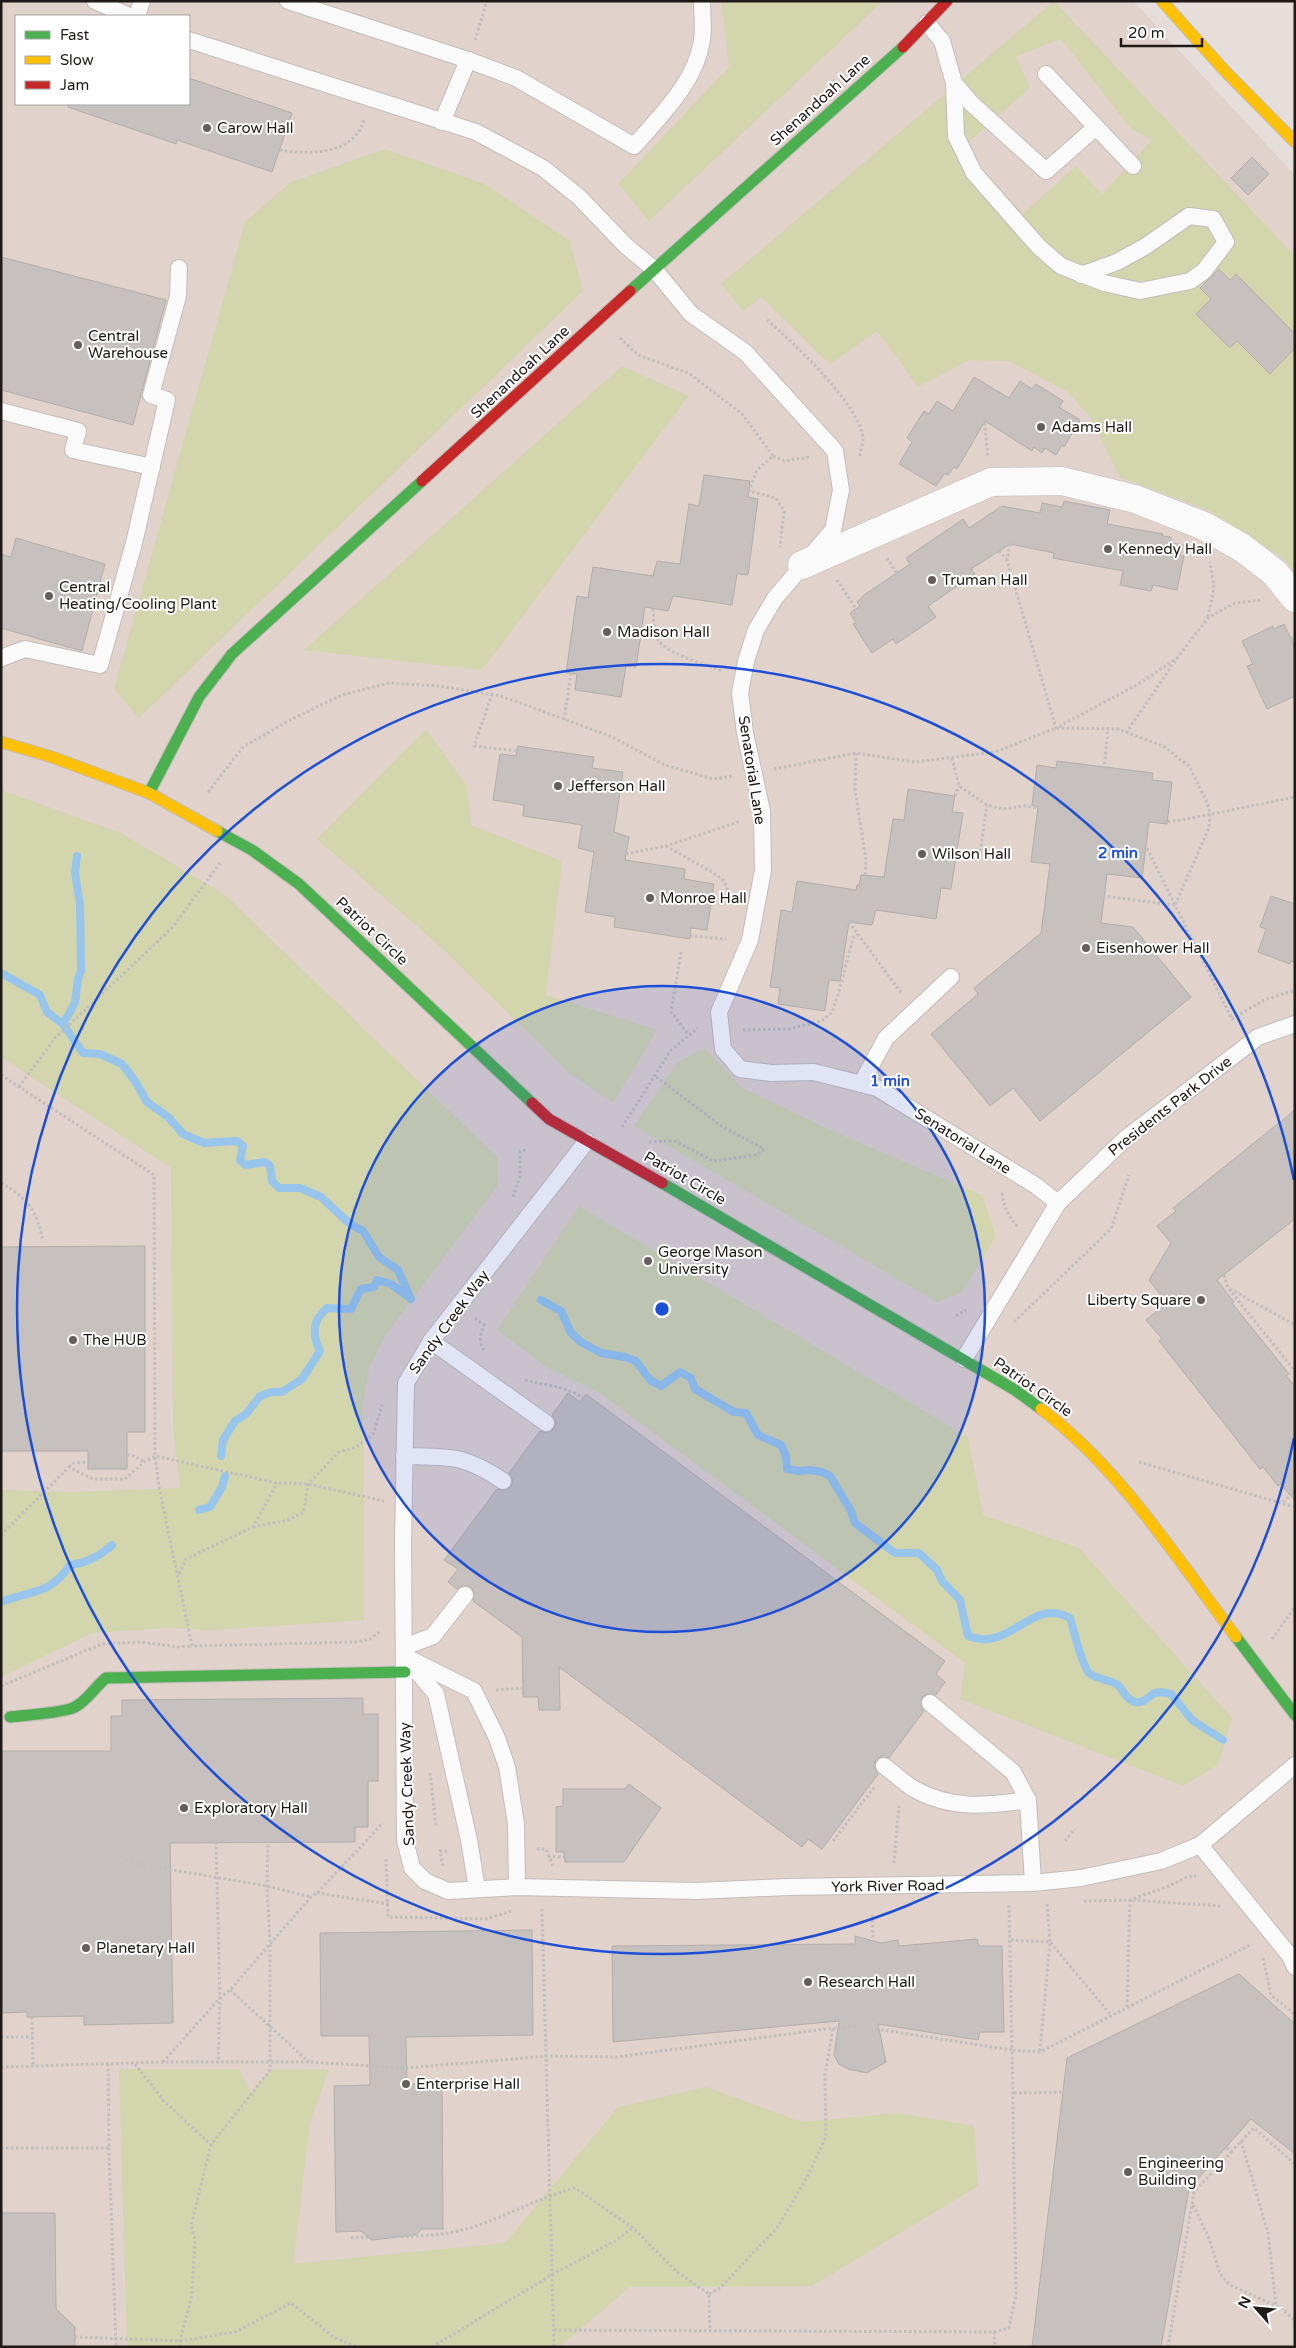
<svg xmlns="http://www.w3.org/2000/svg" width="1296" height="2348" viewBox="0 0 1296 2348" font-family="'Varela Round',sans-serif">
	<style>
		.built { fill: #e1d2cb; fill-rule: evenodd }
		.green { fill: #d3d5ad; fill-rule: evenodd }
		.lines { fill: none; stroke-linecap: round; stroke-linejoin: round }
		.stream { stroke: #98c5ec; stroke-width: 8 }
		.building { fill: #c6c0be; stroke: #b3aeab }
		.lane-casing { stroke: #c3bdba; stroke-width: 18 }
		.street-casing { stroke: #c3bdba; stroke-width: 29 }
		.fast-casing { stroke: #c3bdba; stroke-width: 13 }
		.slow-casing { stroke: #c3bdba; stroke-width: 13 }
		.jam-casing { stroke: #c3bdba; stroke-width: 13 }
		.path { stroke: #c0bebe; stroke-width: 3; stroke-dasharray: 2.5 2.5; stroke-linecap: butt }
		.lane { stroke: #fbfafa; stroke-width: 16 }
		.street { stroke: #fbfafa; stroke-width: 28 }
		.fast { stroke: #4caf50; stroke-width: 11 }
		.slow { stroke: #ffc107; stroke-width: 11 }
		.jam { stroke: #c62828; stroke-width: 11 }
		.ring { fill: none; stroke: #1d4ed8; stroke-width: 2.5 }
		.poi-dot { fill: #655f5c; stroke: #fff; stroke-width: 2 }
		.labels { text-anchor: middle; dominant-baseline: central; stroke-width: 4; stroke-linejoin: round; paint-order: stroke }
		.street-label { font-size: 15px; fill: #1f1a18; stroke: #fff }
		.poi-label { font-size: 15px; fill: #1f1a18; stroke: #fff; text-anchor: start }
		.centre { fill: #1d4ed8; stroke: #fff; stroke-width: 2.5 }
		.ring-label { font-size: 15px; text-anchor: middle; font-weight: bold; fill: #1d4ed8; stroke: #fff; stroke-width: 4; stroke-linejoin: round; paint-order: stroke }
	</style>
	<rect width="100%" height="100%" fill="#e6dedb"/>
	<path class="built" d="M1,1H1133L1295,175V2347H1ZM16,16H189V104H16Z"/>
	<g class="green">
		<path d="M721,1H883L649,221L618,184L729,67Z"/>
		<path d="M1054,1L1295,256V573L1284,559L1208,510L1120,477L1090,417L1068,392L1009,361L970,360L918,387L877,331L830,364L761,297L743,311L721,284ZM1061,39L1131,129L1152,140L1102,194L1076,166L1023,214L963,147L1030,88L1016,56Z"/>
		<path d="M385,149L485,184L570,241L583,291L139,718L114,689L245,222L291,182Z"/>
		<path d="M622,366L689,396L482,670L304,650Z"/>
		<path d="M426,729L467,786L471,825L562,861L546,995L657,1030L613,1103L568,1072L443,949L317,839Z"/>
		<path d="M1,790L121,833L224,894L497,1157L498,1185L385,1336L369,1368L363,1405L364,1620L213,1630L165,1628L92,1633L1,1677V1490L75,1492L180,1488L173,1428L171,1168L1,1057Z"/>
		<path d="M704,1048L741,1087L832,1131L982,1195L996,1236L962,1292L937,1302L634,1126L678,1062Z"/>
		<path d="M579,1206L968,1437L983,1515L1079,1548L1232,1718L1218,1765L1183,1786L960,1699L965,1663L600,1393L548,1368L497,1330Z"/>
		<path d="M119,2069H239L251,2093L270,2070L329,2069L310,2123L293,2264L505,2243L618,2107L706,2087L802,2122L898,2113L974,2126L978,2186L812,2286L630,2287L559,2347H127Z"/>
	</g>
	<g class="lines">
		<g class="stream">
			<path d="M1,973L40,995L47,1012L63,1024L83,1053L100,1054L122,1064L135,1081L147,1102L168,1117L183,1134L204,1143L237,1141L243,1146L240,1160L245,1165L265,1162L270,1166L272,1181L279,1188H300L321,1197L350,1224L363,1231L379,1257L398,1270L411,1299"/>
			<path d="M63,1024L75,1003L78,979L81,971L80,905L75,873L77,856"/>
			<path d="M541,1300L561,1311L571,1333L581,1342L601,1353L625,1357L636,1361L650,1380L661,1386L680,1372L691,1378L695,1389L734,1412L746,1413L758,1435L781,1445L786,1456L787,1469L799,1471L810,1470L822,1472L830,1476L851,1511L855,1523L895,1553H919L937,1570L942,1581L960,1600L968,1636C1012,1653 1030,1596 1070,1618C1074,1630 1082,1668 1090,1674C1099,1680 1111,1679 1119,1686C1124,1692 1127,1700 1135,1702C1145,1704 1148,1696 1155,1693C1160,1691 1166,1693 1171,1694L1192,1720L1223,1740"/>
			<path d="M221,1456L223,1440L235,1421L246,1414L260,1396L271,1392H282L302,1379L320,1351C312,1334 312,1321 327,1308L351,1309L361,1289L374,1287L377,1280L391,1284L410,1298"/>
			<path d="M199,1510L210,1507L222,1487L225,1476"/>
			<path d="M1,1602C32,1590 50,1595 70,1565C87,1563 100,1556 112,1545"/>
		</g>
	</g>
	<g class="building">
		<path d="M189,78L292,113L272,172L177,140L176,144L68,107V104H189Z"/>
		<path d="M1252,157L1269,174L1248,195L1231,178Z"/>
		<path d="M1,257L166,300L133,425L1,390Z"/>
		<path d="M1219,269L1230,280L1236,274L1295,334V348L1270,374L1237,341L1230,348L1196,314L1211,299L1200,288Z"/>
		<path d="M974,377L1009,398L1020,381L1032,389L1036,384L1063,401L1059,407L1080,420L1064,447L1062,445L1056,455L1045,448L1042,453L1034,447L1032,451L985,421L957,469L954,467L948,475L945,473L936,486L899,464L912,442L907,438L924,411L929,414L937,401L953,411Z"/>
		<path d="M704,475L750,481L748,497L758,499L748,575L737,574L732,605L673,596L668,611L645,607L636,667L626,666L621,697L575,690L577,674L566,673L577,596L588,598L593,567L653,576L657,561L680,564L689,504L699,506Z"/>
		<path d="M1064,501L1110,510L1107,524L1163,534L1162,536L1171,537V543L1183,545L1180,556H1184L1177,590L1153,585L1151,591L1120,585L1123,571L1053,558L1054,553L1010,544L971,569L975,574L928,606L936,617L896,644L893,639L872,653L853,624L856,623L850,613L860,606L857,602L864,595L910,564L906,558L963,519L969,528L1002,506L1040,513L1042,503L1062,507Z"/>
		<path d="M16,538L105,564L82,651L1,628V554L11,557Z"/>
		<path d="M1284,624L1295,647V696L1267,709L1247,666L1253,664L1242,641L1273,626L1274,629Z"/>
		<path d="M518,746L594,757L592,768L623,772L614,832L629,837L625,860L685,869L684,879L714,884L707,930L691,928L690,939L614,927L615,917L585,912L594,852L578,848L582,825L523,816L524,805L493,800L500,754L516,756Z"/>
		<path d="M1057,761L1153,773L1152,780L1172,782L1167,824L1149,822L1142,878L1107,874L1101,923L1133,927L1191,997L1040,1121L1013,1088L990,1106L931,1034L978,994L974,988L1041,933L1050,864L1031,862L1038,807L1032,805L1037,765L1056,768Z"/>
		<path d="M908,789L955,796L952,812L963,813L951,889L941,888L936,919L876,910L872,925L849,922L840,981L829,980L825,1011L778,1004L780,988L770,987L781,910L792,912L797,881L856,890L857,885H859L861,875L884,877L893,819L904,820Z"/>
		<path d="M1271,896L1295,904V962L1291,961L1290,964L1258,952L1266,929L1260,927Z"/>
		<path d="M1295,1110V1219L1217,1280L1234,1302L1232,1303L1289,1374L1286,1376L1295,1386V1501L1281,1484L1278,1486L1263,1467L1260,1469L1159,1341L1162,1339L1146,1320L1167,1303L1149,1280L1171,1243L1157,1226L1176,1211L1173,1208Z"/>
		<path d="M145,1246V1432H127V1469H88V1451H1V1247Z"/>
		<path d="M568,1393L580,1402L586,1394L945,1661L936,1674L945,1682L936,1695L927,1694L922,1697L921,1706L924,1711L889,1758L880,1757L876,1760L874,1765L878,1774L822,1849L808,1839L802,1847L559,1667L560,1710H539L538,1697H523L522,1637L473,1601L474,1592L471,1587L462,1586L457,1589L448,1582L458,1569L444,1560L497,1489L503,1491L511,1487L513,1481L509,1473L540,1431L546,1433L554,1429L556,1423L552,1415Z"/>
		<path d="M363,1698V1714H378V1781H368V1827H355V1842L170,1843L173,2023L84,2025V2016L27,2017V2012L1,2013V1751H111V1716H122V1700Z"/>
		<path d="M629,1784L661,1808L624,1862H565L564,1852H556V1807L563,1806V1789H625Z"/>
		<path d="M532,1930L533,2035L406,2037L407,2084L442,2083L443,2229H422L416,2235L372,2240L361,2231L336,2232L334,2086L370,2085L369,2036H321L320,1933Z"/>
		<path d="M855,1936L881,1943L898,1940L899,1946L977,1939L979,1946H1002L1004,2032H980L978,2040L878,2024L886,2062L867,2073L848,2069L839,2064L834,2055L839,2021L613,2042L612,1946L855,1944Z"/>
		<path d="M1239,1974L1295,2024V2154L1251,2119L1189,2189L1161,2347H1032L1067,2058Z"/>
		<path d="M1,2213H55L56,2309L75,2327V2347H1Z"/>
	</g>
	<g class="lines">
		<g class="lane-casing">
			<g id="lane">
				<path d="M95,1L129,16"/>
				<path d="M288,1L468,60L516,78L634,146C661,115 696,82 702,40C704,28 702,14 702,1"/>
				<path d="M137,16L142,1"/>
				<path d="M927,23L942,41L954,83L971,103L1046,171L1096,127"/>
				<path d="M189,40L476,132L543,168L579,197L626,246L654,269L691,314L745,352L835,451L841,490L833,530L775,598L756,630L746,661L740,693L745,733L762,811L763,870L750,940L719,1012L723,1049L740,1069L771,1073L814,1072L877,1088L1035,1185L1058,1203"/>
				<path d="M1046,74L1133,166"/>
				<path d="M954,83L956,136L974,173L1039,247L1061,266L1104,283L1140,291L1190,281L1204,271L1226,242L1213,219L1189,216L1146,246L1117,262L1081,275"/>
				<path d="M442,122L468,60"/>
				<path d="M1,411L78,431L73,450L152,467"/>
				<path d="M1,658L25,649L100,665L134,543L167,400L151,395L178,296L179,268"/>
				<path d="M861,1084L886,1038L951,977"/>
				<path d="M587,1141L431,1341L406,1383L403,1542L405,1840L412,1868L425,1881L448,1891L517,1887L696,1891L788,1887L1033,1883L1081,1878L1161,1861L1200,1845L1295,1765"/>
				<path d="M431,1341L546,1423"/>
				<path d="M964,1359L1058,1203L1126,1138L1249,1044L1258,1037L1295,1024"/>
				<path d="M404,1456C449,1457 463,1454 503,1481"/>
				<path d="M404,1647L433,1636L465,1595"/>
				<path d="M404,1656L474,1691L497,1738L507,1767L516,1824L517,1887"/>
				<path d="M409,1662L436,1694L469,1840L477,1889"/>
				<path d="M930,1703L1013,1772L1028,1800L1033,1883"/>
				<path d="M884,1766C894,1773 904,1783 914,1789C952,1810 987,1806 1028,1800"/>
				<path d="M1200,1845L1290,1956L1295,1967"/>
			</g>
		</g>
		<g class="street-casing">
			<path id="street" d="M802,565L991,482L1062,481L1135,499L1204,526L1241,547L1275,573L1295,598"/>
		</g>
		<g class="fast-casing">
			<g id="fast">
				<path d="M630,291L903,47"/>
				<path d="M149,793L199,697L232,654L422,481"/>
				<path d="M217,831L252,850L299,884L532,1103"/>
				<path d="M662,1183L1015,1390L1041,1409"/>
				<path d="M1236,1637L1295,1715"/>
				<path d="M10,1717C25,1715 64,1713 75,1707C87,1701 95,1687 106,1678L405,1672"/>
			</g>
		</g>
		<g class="slow-casing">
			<g id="slow">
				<path d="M1162,1L1224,70L1295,142"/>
				<path d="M1,742L52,757L149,793L217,831"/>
				<path d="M1041,1409C1120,1468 1177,1559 1236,1637"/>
			</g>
		</g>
		<g class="jam-casing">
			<g id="jam">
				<path d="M903,47L947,1"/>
				<path d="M422,481L630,291"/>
				<path d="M532,1103L549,1119L662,1183"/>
			</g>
		</g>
		<g class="path">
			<path d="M475,40L487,1"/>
			<path d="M280,150C309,155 354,155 364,120"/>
			<path d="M767,320C792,341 862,407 863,439C863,445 860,453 859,458"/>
			<path d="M620,338L638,355L690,374L743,415L773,456L757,470L749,491L776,498L784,511L780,547"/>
			<path d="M984,418L988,457"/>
			<path d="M773,456L784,461L810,457"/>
			<path d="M1010,544L1007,560L1056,728L1142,682L1177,658"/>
			<path d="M999,551L1007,560"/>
			<path d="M887,558L900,578"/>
			<path d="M837,580L856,609"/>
			<path d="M653,609C654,619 653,631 658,640C667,654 707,665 723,671"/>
			<path d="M1208,617L1214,588L1210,562"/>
			<path d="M1291,639L1295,637"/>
			<path d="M492,694L474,746L517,751"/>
			<path d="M564,720L571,673"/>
			<path d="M1126,733L1177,658L1208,618L1235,603L1262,600"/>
			<path d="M856,753L855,790L866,860L865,875"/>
			<path d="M952,758L959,786L987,805L1003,809L1024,806L1042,808"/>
			<path d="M774,769L856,753L915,762L995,752L1056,728L1118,729L1163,746L1189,766L1207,802L1210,813L1209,828L1175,905"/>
			<path d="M1104,769L1108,729"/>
			<path d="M208,792L243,747L292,719L342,695L389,683L440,686L501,696L610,736L665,765L713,779L733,776"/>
			<path d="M955,796L959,786"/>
			<path d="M1148,821L1162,822L1182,820L1295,797"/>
			<path d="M1145,844L1175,905"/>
			<path d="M666,846L712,872L724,881L733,904"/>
			<path d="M626,854L666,846L741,821"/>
			<path d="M979,861L987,805"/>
			<path d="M1103,896L1175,905L1232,1019L1264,1000L1295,990"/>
			<path d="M849,922L902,994"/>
			<path d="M690,936L726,939"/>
			<path d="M681,952L671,1012L689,1035"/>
			<path d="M743,1030L788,1029L822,1021L832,1012L838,995L853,938L857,934"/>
			<path d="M1,1075L154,1175L155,1456L159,1487L192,1646L356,1642L370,1639L381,1631"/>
			<path d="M19,1087L55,1038L172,928L220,863"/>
			<path d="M622,1127L671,1050L698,1028"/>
			<path d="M649,1142L675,1141L713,1161L757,1155L764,1149L721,1126L655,1076"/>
			<path d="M1,1183C28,1198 37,1211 43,1241"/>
			<path d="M1002,1193C1004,1208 1008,1216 1018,1227"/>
			<path d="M513,1197L520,1176V1151L526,1150"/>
			<path d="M1224,1275L1228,1288L1295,1371"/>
			<path d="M1230,1289L1295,1325"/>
			<path d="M956,1316L966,1310"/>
			<path d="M475,1318L484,1325C480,1334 479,1343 484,1351"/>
			<path d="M1014,1322L1111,1229L1129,1175"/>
			<path d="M525,1380C546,1386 565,1385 583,1398"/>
			<path d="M127,1455L134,1456L144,1462"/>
			<path d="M1139,1462L1295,1507"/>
			<path d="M69,1467L73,1463L88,1462"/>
			<path d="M1283,1502L1295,1492"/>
			<path d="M253,1527L288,1520L304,1512L308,1484L339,1452L356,1447L373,1435L382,1405"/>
			<path d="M1,1535L69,1467L93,1479H125L144,1462L155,1456L277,1483L308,1484L384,1501"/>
			<path d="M179,1574L186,1559L253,1527L277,1483"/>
			<path d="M1272,1639L1295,1607"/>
			<path d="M1,1686L102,1644L141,1642L178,1647L192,1646"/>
			<path d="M496,1690L523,1688"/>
			<path d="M430,1773L436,1826"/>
			<path d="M833,1841L875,1786"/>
			<path d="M1065,1841L1075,1829"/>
			<path d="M216,1842L220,1998L218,2063"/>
			<path d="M537,1849H546L553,1866"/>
			<path d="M117,1854L137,1864L267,1886L311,1897"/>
			<path d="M548,1856L564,1857"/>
			<path d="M386,1859L388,1917L486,1919L511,1911"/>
			<path d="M894,1863L899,1805"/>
			<path d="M443,1866L440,1851H449"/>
			<path d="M317,1893L389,1904"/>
			<path d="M1084,1901L1130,1900L1169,1886L1187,1877L1196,1876"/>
			<path d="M542,1909L554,2347"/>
			<path d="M872,1915L873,1940"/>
			<path d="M1011,1940L1050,1942L1111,2015"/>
			<path d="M1263,1958L1271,1995L1295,2014"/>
			<path d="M230,1990L309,2062"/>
			<path d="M1127,2007L1130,1900L1222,1906"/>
			<path d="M32,2017L33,2066"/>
			<path d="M876,2029L1012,2050L1009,1905"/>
			<path d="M1,2037H33"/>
			<path d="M1040,2051L1050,1942L1047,1903"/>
			<path d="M163,2062L220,1998L230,1990L311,1897L317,1893L383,1823"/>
			<path d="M135,2064L164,2101L211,2145"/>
			<path d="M1,2067L163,2062H309L406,2068L548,2056L617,2057L833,2028L859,2027"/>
			<path d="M1014,2093L1063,2092"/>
			<path d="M1241,2141L1268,2233L1276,2306"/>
			<path d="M1,2148H109L108,2064"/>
			<path d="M109,2148L116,2347"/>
			<path d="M1231,2152L1254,2128L1295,2164"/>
			<path d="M1193,2205L1209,2238L1220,2274L1230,2285L1283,2309L1295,2321"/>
			<path d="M351,2238C383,2236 416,2238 448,2233C491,2226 532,2199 575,2188L633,2228L677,2272L709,2294L710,2329"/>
			<path d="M709,2294L720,2288L777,2228L805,2181L826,2137L825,2075L833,2028"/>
			<path d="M554,2330L994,2332L1009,2328L1016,2294L1012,2050L1040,2052L1252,1944"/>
			<path d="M994,2332L995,2347"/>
			<path d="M75,2337L180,2341L235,2332L291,2303L335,2338L358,2347"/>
			<path d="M180,2347V2341L192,2295L195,2239L191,2226L211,2145L270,2070V1944L267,1886L268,1842"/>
			<path d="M432,2347L553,2274L615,2241L633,2228"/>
			<path d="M1168,2347L1194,2192L1231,2152L1226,2147"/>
		</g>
		<use href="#lane" class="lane"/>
		<use href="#street" class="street"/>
		<use href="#fast" class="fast"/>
		<use href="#slow" class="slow"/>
		<use href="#jam" class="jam"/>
	</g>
	<circle cx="662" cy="1309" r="323" fill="#1d4ed8" fill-opacity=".12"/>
	<g class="ring">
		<circle cx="662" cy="1309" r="323"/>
		<path d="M1294 1438A645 645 0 1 1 1294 1180"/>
	</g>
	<g class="poi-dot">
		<circle cx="207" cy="128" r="5"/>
		<circle cx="78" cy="345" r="5"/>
		<circle cx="1041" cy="427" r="5"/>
		<circle cx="1108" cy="549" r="5"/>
		<circle cx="932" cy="580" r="5"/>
		<circle cx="49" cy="596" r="5"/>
		<circle cx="607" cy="632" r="5"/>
		<circle cx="558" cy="786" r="5"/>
		<circle cx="922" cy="854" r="5"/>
		<circle cx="650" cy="898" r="5"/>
		<circle cx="1086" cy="948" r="5"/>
		<circle cx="648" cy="1261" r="5"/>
		<circle cx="1201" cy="1300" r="5"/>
		<circle cx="73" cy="1340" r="5"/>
		<circle cx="184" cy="1808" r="5"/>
		<circle cx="86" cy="1948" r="5"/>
		<circle cx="808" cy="1982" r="5"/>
		<circle cx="406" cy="2084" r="5"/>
		<circle cx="1128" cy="2172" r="5"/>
	</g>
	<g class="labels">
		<g class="street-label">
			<text transform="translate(820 100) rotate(-42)">Shenandoah Lane</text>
			<text transform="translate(520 372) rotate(-43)">Shenandoah Lane</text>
			<text transform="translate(752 770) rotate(81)">Senatorial Lane</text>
			<text transform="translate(372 931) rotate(43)">Patriot Circle</text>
			<text transform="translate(1170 1106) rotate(-38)">Presidents Park Drive</text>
			<text transform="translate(963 1141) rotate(32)">Senatorial Lane</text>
			<text transform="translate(685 1178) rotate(30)">Patriot Circle</text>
			<text transform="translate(449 1322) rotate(-54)">Sandy Creek Way</text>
			<text transform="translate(1033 1387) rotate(35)">Patriot Circle</text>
			<text transform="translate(407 1784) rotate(-92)">Sandy Creek Way</text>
			<text transform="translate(888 1886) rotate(-1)">York River Road</text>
		</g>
		<g class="poi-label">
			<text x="217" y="128">Carow Hall</text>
			<text x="88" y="336">Central<tspan x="88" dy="17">Warehouse</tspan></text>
			<text x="1051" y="427">Adams Hall</text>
			<text x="1118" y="549">Kennedy Hall</text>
			<text x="942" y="580">Truman Hall</text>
			<text x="59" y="587">Central<tspan x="59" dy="17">Heating/Cooling Plant</tspan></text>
			<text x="617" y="632">Madison Hall</text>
			<text x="568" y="786">Jefferson Hall</text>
			<text x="932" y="854">Wilson Hall</text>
			<text x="660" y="898">Monroe Hall</text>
			<text x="1096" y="948">Eisenhower Hall</text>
			<text x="658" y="1252">George Mason<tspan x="658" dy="17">University</tspan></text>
			<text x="1191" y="1300" text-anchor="end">Liberty Square</text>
			<text x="83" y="1340">The HUB</text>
			<text x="194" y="1808">Exploratory Hall</text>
			<text x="96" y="1948">Planetary Hall</text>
			<text x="818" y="1982">Research Hall</text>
			<text x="416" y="2084">Enterprise Hall</text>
			<text x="1138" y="2163">Engineering<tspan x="1138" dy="17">Building</tspan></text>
		</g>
	</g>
	<circle cx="662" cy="1309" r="8" class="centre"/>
	<g class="ring-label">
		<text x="1118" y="858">2 min</text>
		<text x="890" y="1086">1 min</text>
	</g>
	<rect width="1296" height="2348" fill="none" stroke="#1f1a18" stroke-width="5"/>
	<rect x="15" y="15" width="175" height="90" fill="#ffffff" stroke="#a5a3a3"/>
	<rect x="25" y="31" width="25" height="8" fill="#4caf50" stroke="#a5a3a3"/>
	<text x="60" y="40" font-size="15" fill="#1f1a18">Fast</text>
	<rect x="25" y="56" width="25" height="8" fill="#ffc107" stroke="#a5a3a3"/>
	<text x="60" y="65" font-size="15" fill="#1f1a18">Slow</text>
	<rect x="25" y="81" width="25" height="8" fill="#c62828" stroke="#a5a3a3"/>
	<text x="60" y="90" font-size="15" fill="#1f1a18">Jam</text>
	<g transform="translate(1256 2308) rotate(297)" stroke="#ffffff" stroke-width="4" paint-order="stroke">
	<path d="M0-4L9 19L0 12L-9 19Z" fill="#1f1a18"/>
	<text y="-8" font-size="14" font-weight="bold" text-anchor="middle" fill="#1f1a18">N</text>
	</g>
	<path d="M1121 38v8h81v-8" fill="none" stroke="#1f1a18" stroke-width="2.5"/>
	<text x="1128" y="38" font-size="15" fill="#1f1a18" stroke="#ffffff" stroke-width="4" paint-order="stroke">20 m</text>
</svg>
